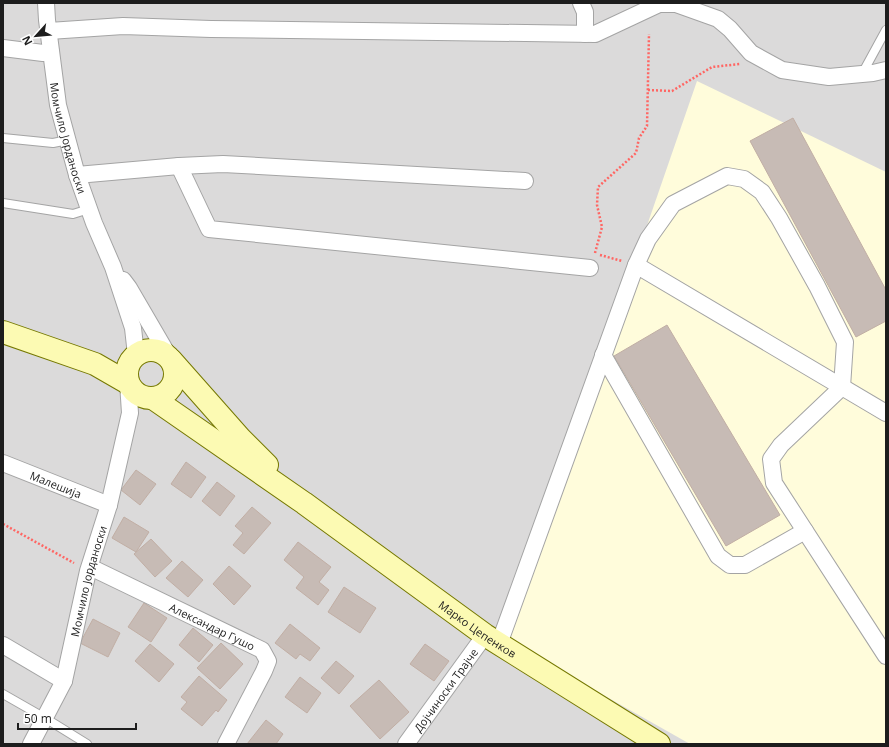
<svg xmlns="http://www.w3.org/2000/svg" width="889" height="747" viewBox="0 0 889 747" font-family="'Open Sans',sans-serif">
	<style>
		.residential { fill: #dbdada }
		.education { fill: #fffcdb }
		.building { fill: #c7bbb5; stroke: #c1aea4 }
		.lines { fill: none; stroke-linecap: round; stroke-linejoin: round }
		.lane-casing { stroke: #a4a4a4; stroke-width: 10 }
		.street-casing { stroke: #a4a4a4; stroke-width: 18 }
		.secondary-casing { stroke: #757800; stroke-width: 24 }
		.path { stroke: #ff6663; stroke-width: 2.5; stroke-dasharray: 2 2; stroke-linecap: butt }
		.lane { stroke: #fff; stroke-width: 8 }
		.street { stroke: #fff; stroke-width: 16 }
		.secondary { stroke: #fcfab3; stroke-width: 22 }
		.labels { text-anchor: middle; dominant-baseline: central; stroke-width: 3; stroke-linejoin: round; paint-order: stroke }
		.street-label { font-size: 11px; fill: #1d1d1d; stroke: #fff }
	</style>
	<rect width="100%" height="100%" fill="#efeae2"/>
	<rect class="residential" x="3" y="3" width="883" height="741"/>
	<path class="education" d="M697,81L886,172V744H690L504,639Z"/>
	<g class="building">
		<path d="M793,118L886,290V321L856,337L750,141Z"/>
		<path d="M667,325L780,515L726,546L614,356Z"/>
		<path d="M186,462L206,477L191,498L171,484Z"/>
		<path d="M136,470L156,484L140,505L121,490Z"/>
		<path d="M217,482L235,496L220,516L202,501Z"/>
		<path d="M252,507L271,523L244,554L233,545L243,533L235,526Z"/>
		<path d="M124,517L149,532L136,552L112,538Z"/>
		<path d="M151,539L172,561L155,577L134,554Z"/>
		<path d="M298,542L331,567L319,582L329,590L318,605L296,588L304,577L284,560Z"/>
		<path d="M182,561L203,580L188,597L166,578Z"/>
		<path d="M229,566L251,586L234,605L213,584Z"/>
		<path d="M344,587L376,608L360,633L328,612Z"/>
		<path d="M144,603L167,618L151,642L128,627Z"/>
		<path d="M93,619L120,633L108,657L80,643Z"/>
		<path d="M290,624L320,648L310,661L300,654L296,659L275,643Z"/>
		<path d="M193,628L213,645L199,662L179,645Z"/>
		<path d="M221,643L243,664L220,689L197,668Z"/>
		<path d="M150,644L174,664L159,682L135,661Z"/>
		<path d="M425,644L449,661L434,681L410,664Z"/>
		<path d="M336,661L354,676L339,694L321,678Z"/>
		<path d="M199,676L227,700L218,712L216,710L202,726L181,709L187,702L181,697Z"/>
		<path d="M300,677L321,693L307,713L285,697Z"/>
		<path d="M379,680L409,712L380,739L350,706Z"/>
		<path d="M266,720L283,734L276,744H247Z"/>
	</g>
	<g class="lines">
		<g class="lane-casing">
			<g id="lane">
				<path d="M862,74L886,30"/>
				<path d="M3,138L53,143L68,140"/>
				<path d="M3,203L73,214L89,209"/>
				<path d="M3,694L45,718L87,744"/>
			</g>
		</g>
		<g class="street-casing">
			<g id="street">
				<path id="s1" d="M46,3L47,20L58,105L77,175L94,223L113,267L133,328L136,355"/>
				<path d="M581,3L585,12V34"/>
				<path d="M49,31L123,26L211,29L595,34L659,4H676L718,19L730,29L751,53L782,70L829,77L873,73L886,70"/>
				<path d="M3,48L43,53L51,52"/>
				<path d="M179,166L209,229L590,268"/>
				<path d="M77,175L179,166L223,164L525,181"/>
				<path d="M636,265L648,239L673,204L727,176L744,179L762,192L779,218L817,286L845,342L842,387L781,445L771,459L774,483L886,656"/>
				<path d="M123,280L129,288L171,360"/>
				<path d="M603,355L718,556L730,565H745L805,531"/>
				<path id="s2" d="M3,463L109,505"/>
				<path id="s3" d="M90,567L262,650L268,661L264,671L226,744"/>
				<path d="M499,644L636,265L886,413"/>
				<path d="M3,645L64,681"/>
				<path id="s4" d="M31,744L64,681L88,571L109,505L130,413L128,383"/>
				<path id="s5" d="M406,744L485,635"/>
			</g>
		</g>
		<g class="secondary-casing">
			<g id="secondary">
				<path d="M3,332L95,364L128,383"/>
				<circle cx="151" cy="374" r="24"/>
				<path d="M171,360L240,438L267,465"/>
				<path id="s6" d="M154,399L304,503L485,635L659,744"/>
			</g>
		</g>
		<g class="path">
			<path d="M648,90L672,91L712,67L740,64"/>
			<path d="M595,253L602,227L597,205L598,187L636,153L639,138L647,126L649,34"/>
			<path d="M600,255L622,261"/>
			<path d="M3,524L74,563"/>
		</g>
		<use href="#lane" class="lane"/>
		<use href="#street" class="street"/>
		<use href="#secondary" class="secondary"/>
	</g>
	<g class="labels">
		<g class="street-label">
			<text stroke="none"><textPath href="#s1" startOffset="137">Момчило Јорданоски</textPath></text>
			<text stroke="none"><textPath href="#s2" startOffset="57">Малешија</textPath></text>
			<text stroke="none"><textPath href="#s4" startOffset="174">Момчило Јорданоски</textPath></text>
			<text stroke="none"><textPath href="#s3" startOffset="136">Александар Гушо</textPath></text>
			<text stroke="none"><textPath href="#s6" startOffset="397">Марко Цепенков</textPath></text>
			<text stroke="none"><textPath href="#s5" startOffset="67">Дојчиноски Трајче</textPath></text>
		</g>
	</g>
	<rect width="889" height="747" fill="none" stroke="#1d1d1d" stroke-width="8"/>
	<g transform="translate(36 36) rotate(243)" stroke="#ffffff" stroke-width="3" paint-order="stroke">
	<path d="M0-3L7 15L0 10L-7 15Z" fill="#1d1d1d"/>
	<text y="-6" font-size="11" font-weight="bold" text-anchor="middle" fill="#1d1d1d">N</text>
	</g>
	<path d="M18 723v6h118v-6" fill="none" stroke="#1d1d1d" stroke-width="2"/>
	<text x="24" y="723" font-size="12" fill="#1d1d1d" stroke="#ffffff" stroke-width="3" paint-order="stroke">50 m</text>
</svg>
